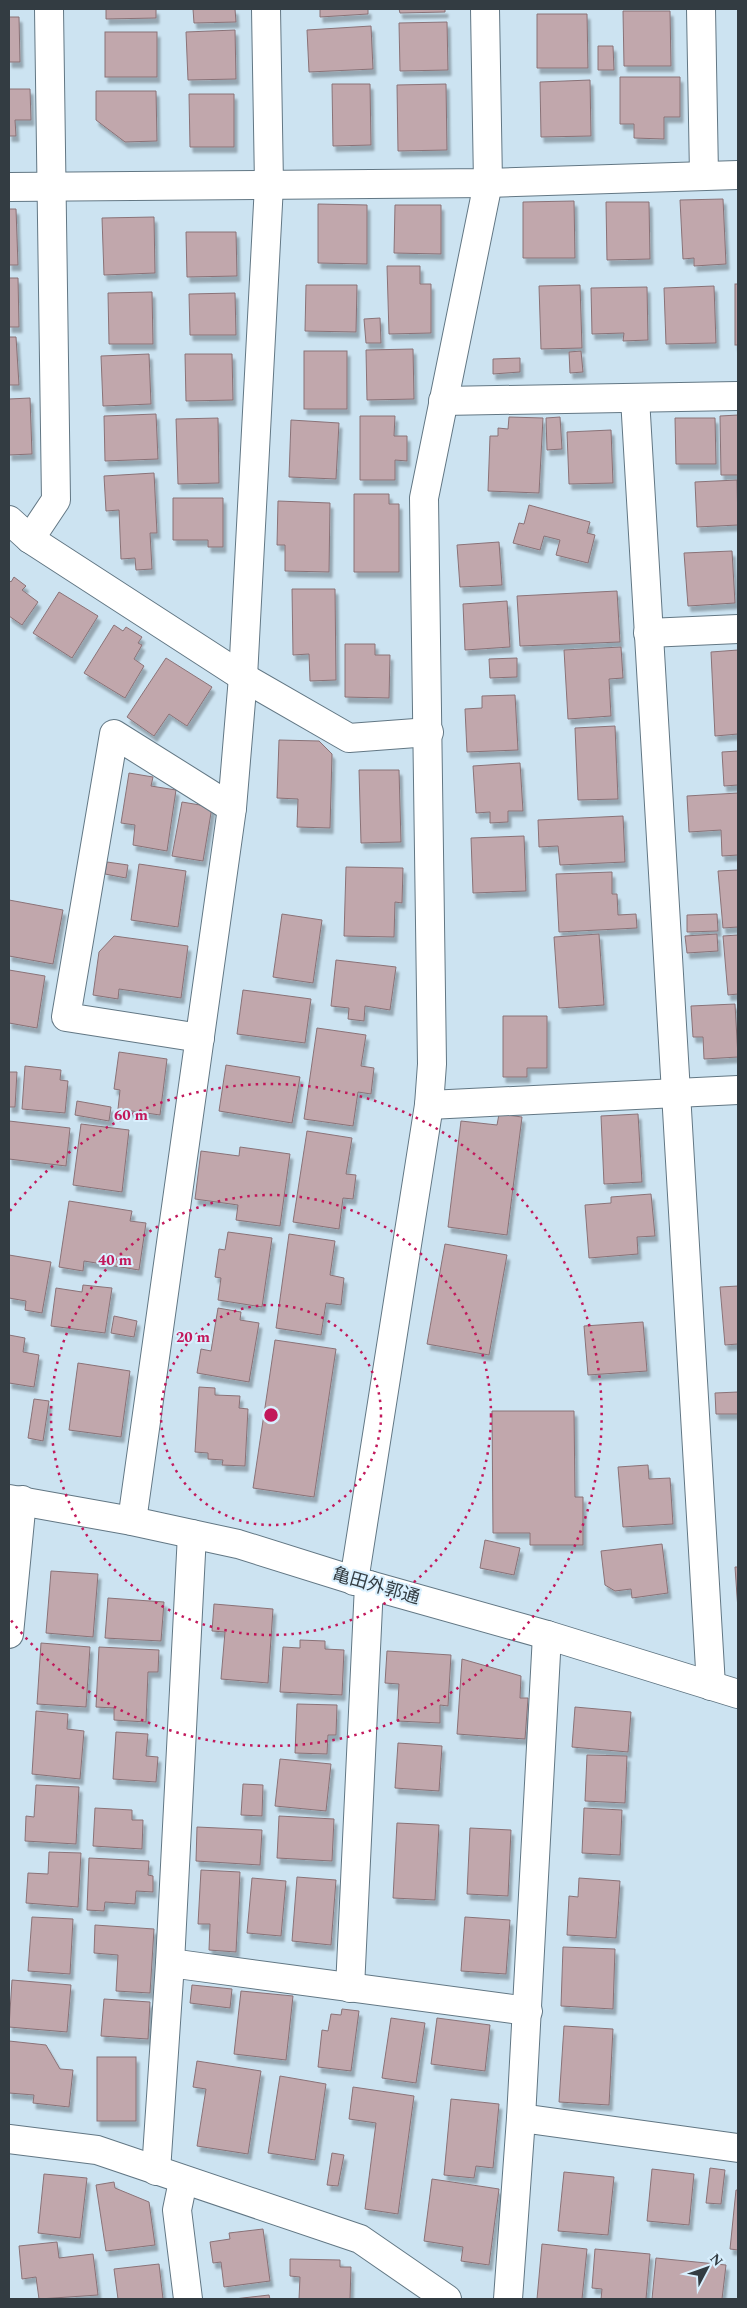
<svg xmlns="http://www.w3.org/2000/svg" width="747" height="2308" viewBox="0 0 747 2308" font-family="Spectral,'Noto Sans JP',serif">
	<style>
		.building { fill: #c1a7ac; stroke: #8a7277; filter: url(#shadow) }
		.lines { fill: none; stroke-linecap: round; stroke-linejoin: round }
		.minor-casing { stroke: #627784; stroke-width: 30 }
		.tertiary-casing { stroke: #627784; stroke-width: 30 }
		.minor { stroke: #fff; stroke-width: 28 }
		.tertiary { stroke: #fff; stroke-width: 28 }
		.ring { fill: none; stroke: #c2185b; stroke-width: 2.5; stroke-dasharray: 2.5 5 }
		.labels { text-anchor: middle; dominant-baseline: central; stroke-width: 4; stroke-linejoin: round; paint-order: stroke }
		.street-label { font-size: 18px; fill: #333c42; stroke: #d9f0fe }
		.centre { fill: #c2185b; stroke: #d9f0fe; stroke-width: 2.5 }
		.ring-label { font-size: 15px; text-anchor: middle; font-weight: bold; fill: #c2185b; stroke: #d9f0fe; stroke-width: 4; stroke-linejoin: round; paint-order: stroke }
	</style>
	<defs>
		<filter id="shadow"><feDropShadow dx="3" dy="5.5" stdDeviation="1" flood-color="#0004"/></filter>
	</defs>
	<rect width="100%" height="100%" fill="#cce3f1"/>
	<g class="building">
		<path d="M106,9H156V18L106,19Z"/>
		<path d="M193,9H235L236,22L194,23Z"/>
		<path d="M320,9H368V14L320,17Z"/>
		<path d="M399,9H445V12L400,13Z"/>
		<path d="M623,11H670L671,66H624Z"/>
		<path d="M537,14H587L588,68H537Z"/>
		<path d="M9,17H19L20,62H9Z"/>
		<path d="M447,22L448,70L400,71L399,23Z"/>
		<path d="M371,26L373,69L309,72L307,30Z"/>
		<path d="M235,30L236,79L188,80L186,32Z"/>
		<rect x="105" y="32" width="52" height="45"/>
		<path d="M598,46H613L614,70H598Z"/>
		<path d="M620,77H680V117H664V139L634,138V124H620Z"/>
		<path d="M590,80L591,136L541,137L540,82Z"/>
		<path d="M332,84H370L371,145L333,146Z"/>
		<path d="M446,84L447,150L398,151L397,85Z"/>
		<path d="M9,89H30L31,120H15L16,136H9Z"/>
		<path d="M96,91H156L157,141L125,142L96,120Z"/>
		<path d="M189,94H234V147H190Z"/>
		<path d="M723,199L726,264L694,266V258L683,259L680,200Z"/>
		<path d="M574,201L575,258H523V202Z"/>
		<path d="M606,202H649L650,259L607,260Z"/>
		<path d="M318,204L367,205V264L318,263Z"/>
		<path d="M395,205H441V254L394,253Z"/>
		<path d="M9,209H16L18,265H9Z"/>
		<path d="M154,217L155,273L104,275L102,218Z"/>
		<path d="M186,232H236L237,276L187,277Z"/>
		<path d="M387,266H420V284H431V333L389,334Z"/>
		<path d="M9,278H18L19,327H9Z"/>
		<rect x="735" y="284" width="3" height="61"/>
		<path d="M306,285H357L356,332L305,331Z"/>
		<path d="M580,285L582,348L541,349L539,286Z"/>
		<path d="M714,286L716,343L666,344L664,288Z"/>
		<path d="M647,287L648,340L623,341L624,333L592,334L591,288Z"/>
		<path d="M152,292L153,344H109L108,293Z"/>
		<path d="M235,293L236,335H190L189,294Z"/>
		<path d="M380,318L381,343H366L364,319Z"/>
		<path d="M9,337H16L19,385H9Z"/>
		<path d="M413,349L414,399L367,400L366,350Z"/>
		<rect x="304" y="351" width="43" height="58"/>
		<path d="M581,351L583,372L570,373L569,352Z"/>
		<path d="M149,354L151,404L103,406L101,356Z"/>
		<path d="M185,354H232L233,400L186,401Z"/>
		<path d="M520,358V372L493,374V359Z"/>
		<path d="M30,398L32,454L9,455V399Z"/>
		<path d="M156,414L158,459L105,461L104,416Z"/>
		<path d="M738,415V475H721L720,416Z"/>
		<path d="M360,416H395L394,436H407V461L395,460V480H360Z"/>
		<path d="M509,417L543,418L539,493L488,491L490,436H498V428L508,429Z"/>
		<path d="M560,417L562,449L547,450L546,418Z"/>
		<path d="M218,418L219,483L178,484L176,419Z"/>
		<path d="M675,418H715L716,464H676Z"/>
		<path d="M291,420L339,423L336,479L289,477Z"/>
		<path d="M611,430L613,483L569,484L567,432Z"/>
		<path d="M154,473L157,533H150L152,569L136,570L135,558L121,559L119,510L106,511L104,476Z"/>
		<path d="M737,480L738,525L697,527L695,482Z"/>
		<path d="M354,494H389V504H399V572H354Z"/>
		<path d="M173,498H223V547H208V540H173Z"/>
		<path d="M278,501L330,503L329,572L285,571V545H277Z"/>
		<path d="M529,505L590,522L587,533L595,535L588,563L556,555L560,540L544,536L540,550L513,543L519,523L524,524Z"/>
		<path d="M499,542L502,585L460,587L457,545Z"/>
		<path d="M732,551L735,603L688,606L684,553Z"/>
		<path d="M14,577L26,586L22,590L38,602L22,625L9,616V580L11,582Z"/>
		<path d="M292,589H335L336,680L310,681L309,654L293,655Z"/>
		<path d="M617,591L620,642L520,646L517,596Z"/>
		<path d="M59,592L98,616L72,658L33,633Z"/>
		<path d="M507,601L510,647L465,650L463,604Z"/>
		<path d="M114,625L123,631L126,627L142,637L138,643L142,645L134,659L144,666L125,698L84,673Z"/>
		<path d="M345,644H375V655H390L389,698L345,697Z"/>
		<path d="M621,647L623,678L609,679L611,716L568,719L564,650Z"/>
		<path d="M738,650V734L715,736L711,652Z"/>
		<path d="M166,658L212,687L187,726L169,714L154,736L127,717Z"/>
		<path d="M517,658V677L490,678L489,659Z"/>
		<path d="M515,695L518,750L467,752L465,709L482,708V696Z"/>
		<path d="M615,726L618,799L578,800L575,728Z"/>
		<path d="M279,740L319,741L332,754L330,828L297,827L298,799L277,798Z"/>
		<path d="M738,751V785L724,786L722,752Z"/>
		<path d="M520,763L523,811H508V822L490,823V812L476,813L473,766Z"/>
		<path d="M359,770H399L401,842L361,843Z"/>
		<path d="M129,773L153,777L151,786L176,790L167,851L133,845L135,825L121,823Z"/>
		<path d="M738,793V855L722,856L721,830L689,832L687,796Z"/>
		<path d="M182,802L212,807L203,861L172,856Z"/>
		<path d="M623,816L625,862L560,865L558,846L539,847L538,820Z"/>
		<path d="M524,836L526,891L473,893L471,838Z"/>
		<path d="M107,862L128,865L126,878L105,874Z"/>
		<path d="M139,864L186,871L178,927L131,920Z"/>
		<path d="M346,867L403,868L402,903L395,902L394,937L344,936Z"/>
		<path d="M738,870V927L723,928L718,871Z"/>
		<path d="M612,872V894H617L618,915L636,914L637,928L559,932L556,874Z"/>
		<path d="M9,900L63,910L53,964L9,956Z"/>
		<path d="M282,914L322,920L313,983L273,977Z"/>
		<path d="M717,914L718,931L687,932V915Z"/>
		<path d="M599,934L604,1005L559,1008L554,937Z"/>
		<path d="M717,934L718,951L687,953L685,936Z"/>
		<path d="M738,935V994L728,995L723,936Z"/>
		<path d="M114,936L188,946L181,998L119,989L118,999L93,995L99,952Z"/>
		<path d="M336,960L396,967L390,1010L365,1006L364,1021L348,1019L349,1008L331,1006Z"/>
		<path d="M9,970L45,976L37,1028L9,1023Z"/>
		<path d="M243,990L311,999L305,1043L237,1034Z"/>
		<path d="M735,1004L738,1057L704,1059L703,1037H693L691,1006Z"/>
		<path d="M503,1016H547V1068H527V1077H503Z"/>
		<path d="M317,1028L366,1035L361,1066L374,1068L371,1094L358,1092L353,1126L304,1119Z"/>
		<path d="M119,1052L167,1059L160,1115L118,1109L120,1090L114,1089Z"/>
		<path d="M226,1065L300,1077L292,1123L219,1111Z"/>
		<path d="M25,1066L61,1070L60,1080L68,1081L65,1113L22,1109Z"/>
		<path d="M9,1072H17L15,1107H9Z"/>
		<path d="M77,1101L111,1107L109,1121L75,1115Z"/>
		<path d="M499,1114L522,1117L507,1235L448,1227L461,1121L497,1125Z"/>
		<path d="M638,1114L642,1182L604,1184L601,1116Z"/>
		<path d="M9,1121L70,1128L66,1166L9,1159Z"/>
		<path d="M81,1124L129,1130L122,1192L73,1185Z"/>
		<path d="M307,1131L352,1138L346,1174L356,1175L353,1199L343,1198L339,1229L293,1222Z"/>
		<path d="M240,1147L290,1154L280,1226L236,1220L238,1205L195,1199L201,1151L239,1156Z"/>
		<path d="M651,1194L655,1236L637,1237L638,1254L589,1258L585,1205L611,1203V1197Z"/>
		<path d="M69,1201L132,1211L130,1221L146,1223L139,1270L84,1261L83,1271L59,1267Z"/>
		<path d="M228,1232L272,1238L262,1307L218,1300L221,1278L215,1277L219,1249L225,1250Z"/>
		<path d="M289,1234L335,1241L330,1275L344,1278L341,1305L326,1303L321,1335L276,1328Z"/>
		<path d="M445,1244L507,1255L489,1355L427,1344Z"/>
		<path d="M9,1255L51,1262L42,1313L25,1310L26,1301L9,1298Z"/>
		<path d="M83,1285L112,1288L105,1333L51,1326L56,1288L82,1292Z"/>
		<path d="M738,1286V1344L725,1345L720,1287Z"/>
		<path d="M218,1308L241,1312L240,1320L259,1323L249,1382L197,1373L201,1349L211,1351Z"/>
		<path d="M114,1316L137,1321L134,1337L111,1333Z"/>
		<path d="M643,1322L647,1371L588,1375L584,1326Z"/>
		<path d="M9,1335L25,1338L23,1352L39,1355L34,1387L9,1383Z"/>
		<path d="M275,1340L336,1349L314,1497L253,1488Z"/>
		<path d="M78,1363L130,1371L121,1437L69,1430Z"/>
		<path d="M199,1387L215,1388V1395L240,1396L239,1408L248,1409L245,1466L222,1465L223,1460L208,1459V1453L195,1452Z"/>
		<path d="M738,1392V1414H716L715,1393Z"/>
		<path d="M34,1399L49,1401L43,1441L28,1438Z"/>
		<path d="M492,1411H574L575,1497H583V1545H530V1533H493Z"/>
		<path d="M648,1465L649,1479L670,1478L673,1524L623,1527L618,1467Z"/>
		<path d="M485,1540L520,1548L514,1575L480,1568Z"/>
		<path d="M662,1544L668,1593L632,1598L631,1589L615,1591L605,1585L601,1551Z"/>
		<path d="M735,1567H738V1610Z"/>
		<path d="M51,1571L98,1574L93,1637L46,1633Z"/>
		<path d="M108,1598L164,1602L161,1641L105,1638Z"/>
		<path d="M214,1604L273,1609L268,1683L221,1679L225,1632L212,1631Z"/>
		<path d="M300,1640L325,1641V1649L344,1650L342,1695L280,1692L283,1647L300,1648Z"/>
		<path d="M41,1643L90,1647L86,1707L37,1704Z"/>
		<path d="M99,1647L159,1650L158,1672H148L146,1722L114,1720V1708L96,1707Z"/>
		<path d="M387,1651L451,1655L448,1706L440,1705V1723L397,1721L399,1684L385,1683Z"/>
		<path d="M462,1659L521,1676L520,1698H528L525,1739L457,1734Z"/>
		<path d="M297,1704L337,1705L336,1735H328L327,1754L295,1753Z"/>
		<path d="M575,1707L631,1712L628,1752L572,1747Z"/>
		<path d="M36,1711L68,1714L67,1729L84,1731L80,1779L32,1774Z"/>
		<path d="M116,1732L148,1734L146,1756L158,1757L156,1782L113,1779Z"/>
		<path d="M398,1743L442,1746L439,1791L395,1788Z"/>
		<path d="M587,1755L627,1756L625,1803L585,1801Z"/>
		<path d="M280,1759L331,1764L326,1811L275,1806Z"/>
		<path d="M243,1784L263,1785L262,1816L241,1815Z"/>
		<path d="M36,1785L79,1787L76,1844L25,1841L26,1816L34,1817Z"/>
		<path d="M95,1808L132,1810V1820H143L142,1849L93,1846Z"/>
		<path d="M584,1808L622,1810L620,1855L582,1853Z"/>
		<path d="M279,1816L334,1819L332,1861L277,1858Z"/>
		<path d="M397,1823L439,1825L435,1900L393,1898Z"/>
		<path d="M197,1827L262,1830L260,1865L196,1861Z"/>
		<path d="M470,1828L511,1830L508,1896L467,1894Z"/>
		<path d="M49,1852L81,1853L78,1907L26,1903L28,1873L48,1874Z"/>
		<path d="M89,1858L149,1861L148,1875L153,1876V1892L136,1891L135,1904L105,1902L104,1911L87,1910Z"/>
		<path d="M201,1870L240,1872L236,1952L209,1950L210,1924H198Z"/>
		<path d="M297,1877L336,1880L331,1945L292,1941Z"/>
		<path d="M252,1878L286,1881L281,1936L247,1933Z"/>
		<path d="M579,1878L620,1881L616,1938L567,1935L569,1896L578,1897Z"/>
		<path d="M32,1917L73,1919L70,1974L28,1971Z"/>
		<path d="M465,1917L510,1920L506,1974L461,1971Z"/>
		<path d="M95,1925L154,1929L150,1993L116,1991L118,1955L94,1953Z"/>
		<path d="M563,1947L615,1949L613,2009L561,2006Z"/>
		<path d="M12,1980L71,1985L67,2032L9,2027Z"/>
		<path d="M192,1985L232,1989L230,2008L190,2003Z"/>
		<path d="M241,1991L293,1996L286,2060L234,2054Z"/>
		<path d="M104,1999L150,2002L148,2039L101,2036Z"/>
		<path d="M342,2009L359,2011L351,2071L318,2067L322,2030L328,2031L331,2014L341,2015Z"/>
		<path d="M391,2018L425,2023L416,2083L382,2078Z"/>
		<path d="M437,2018L490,2025L485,2071L431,2064Z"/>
		<path d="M564,2026L613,2029L609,2105L559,2102Z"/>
		<path d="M9,2041L46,2045L60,2069L73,2070L69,2107L33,2103L34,2095L9,2093Z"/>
		<rect x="97" y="2057" width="39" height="64"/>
		<path d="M197,2061L261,2071L248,2154L197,2146L206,2089L193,2087Z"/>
		<path d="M280,2076L326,2084L315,2160L268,2153Z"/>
		<path d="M353,2087L414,2096L398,2214L365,2209L376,2123L349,2119Z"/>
		<path d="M451,2099L499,2104L493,2168L476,2166L474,2178L444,2175Z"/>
		<path d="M332,2153L344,2155L338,2186L327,2185Z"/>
		<path d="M710,2168L725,2170L721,2204L706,2203Z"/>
		<path d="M652,2169L694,2174L689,2225L647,2221Z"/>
		<path d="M564,2172L614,2177L608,2235L558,2231Z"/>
		<path d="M44,2174L87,2178L80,2238L38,2233Z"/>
		<path d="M432,2179L499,2189L489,2265L461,2261L463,2247L424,2241Z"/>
		<path d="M114,2182L115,2188L149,2202L155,2245L106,2251L96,2185Z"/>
		<path d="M736,2190H738V2250L730,2249Z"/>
		<path d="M263,2229L270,2281L224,2287L221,2262L213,2263L210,2242L230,2239L229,2233Z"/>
		<path d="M57,2242L59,2258L93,2254L98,2295L39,2299L36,2277L22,2279L19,2246Z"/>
		<path d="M542,2244L587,2249L582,2299H537Z"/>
		<path d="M595,2249L650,2254L646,2299H601L602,2289L592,2288Z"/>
		<path d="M656,2258L726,2265L722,2299H652Z"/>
		<path d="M290,2259L340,2260V2267H351L350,2299H299L300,2277L290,2276Z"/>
		<path d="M159,2264L163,2299H118L114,2269Z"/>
		<path d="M269,2295L270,2299H234Z"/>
	</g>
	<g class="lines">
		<g class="minor-casing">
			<g id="minor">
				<path d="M701,9L704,175"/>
				<path d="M9,187L488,183L738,175"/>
				<path d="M635,398L711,1686"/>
				<path d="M443,401L738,396"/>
				<path d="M9,520L30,539L243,677L349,738L429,732"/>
				<path d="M30,539L56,500L49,9"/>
				<path d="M648,633L738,629"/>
				<path d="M200,1038L66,1017L114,734L232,808"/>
				<path d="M429,1105L738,1090"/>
				<path d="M132,1521L232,808L243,677L269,185L266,9"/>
				<path d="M354,1581L429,1105L432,1064L424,498L488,183L485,9"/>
				<path d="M9,1634L22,1500"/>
				<path d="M170,1963L528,2011"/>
				<path d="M350,1988L369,1585"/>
				<path d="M521,2118L738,2148"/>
				<path d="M9,2139L97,2150L360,2239L447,2299"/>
				<path d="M156,2171L170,1963L192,1534"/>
				<path d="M183,2181L177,2210L188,2299"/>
				<path d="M508,2299L521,2118L547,1635"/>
			</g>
		</g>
		<g class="tertiary-casing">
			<path id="tertiary" d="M9,1499L132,1521L238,1544L369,1585L547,1635L738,1694"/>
		</g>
		<use href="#minor" class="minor"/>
		<use href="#tertiary" class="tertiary"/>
	</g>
	<g class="ring">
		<circle cx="271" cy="1415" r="110"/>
		<circle cx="271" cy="1415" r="220"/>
		<path d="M10 1211A331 331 0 1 1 10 1619"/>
	</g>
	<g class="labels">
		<g class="street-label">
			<text transform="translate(376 1586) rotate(16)">亀田外郭通</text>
		</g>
	</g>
	<circle cx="271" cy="1415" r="8" class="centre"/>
	<g class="ring-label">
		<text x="131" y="1120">60 m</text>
		<text x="115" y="1265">40 m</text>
		<text x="193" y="1342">20 m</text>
	</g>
	<rect width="747" height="2308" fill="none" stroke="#333c42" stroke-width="20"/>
	<g transform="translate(707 2268) rotate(49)" stroke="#d9f0fe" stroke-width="4" paint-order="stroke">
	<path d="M0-4L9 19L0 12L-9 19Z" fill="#333c42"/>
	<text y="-8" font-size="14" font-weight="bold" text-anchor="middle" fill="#333c42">N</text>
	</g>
</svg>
